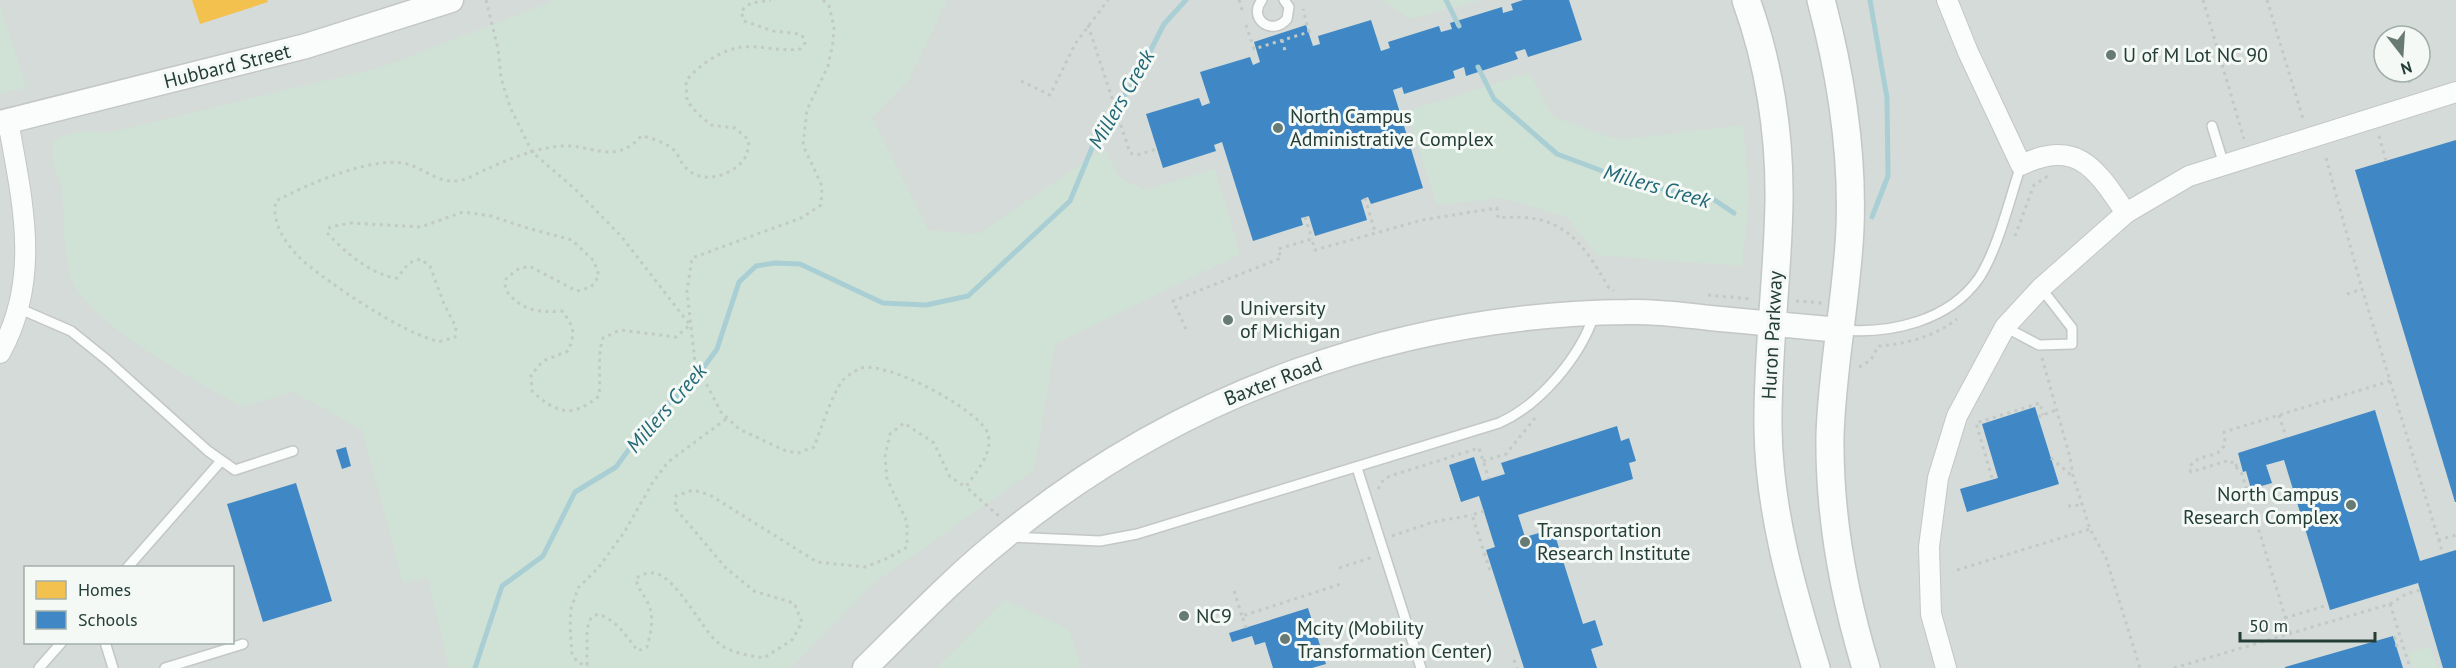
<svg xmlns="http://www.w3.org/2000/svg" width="2456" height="668" viewBox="0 0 2456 668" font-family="'PT Sans',sans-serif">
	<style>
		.built { fill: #d4dbd8; fill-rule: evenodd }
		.green { fill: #d0e2d5 }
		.homes { fill: #f2c14e }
		.schools { fill: #3f88c5 }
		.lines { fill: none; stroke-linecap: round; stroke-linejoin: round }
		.stream { stroke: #a9cfd5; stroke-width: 5 }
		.service-casing { stroke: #c3c7c5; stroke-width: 12 }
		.minor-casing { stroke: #c3c7c5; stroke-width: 22 }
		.tertiary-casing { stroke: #c3c7c5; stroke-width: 27 }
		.secondary-casing { stroke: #c2c8c5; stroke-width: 30 }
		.path { stroke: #c2cac6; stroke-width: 3; stroke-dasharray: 3 4.5; stroke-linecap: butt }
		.service { stroke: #fbfcfc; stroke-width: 9 }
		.minor { stroke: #fbfcfc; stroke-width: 20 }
		.tertiary { stroke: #fbfcfc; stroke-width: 24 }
		.secondary { stroke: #fbfcfc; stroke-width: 27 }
		.poi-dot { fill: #687a74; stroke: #f4f9f6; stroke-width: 2 }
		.labels { text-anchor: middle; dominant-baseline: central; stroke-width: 6; stroke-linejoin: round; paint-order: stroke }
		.poi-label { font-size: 20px; fill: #243d36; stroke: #f4f9f6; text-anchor: start }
		.street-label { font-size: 20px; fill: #243d36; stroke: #f4f9f6 }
		.water-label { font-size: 21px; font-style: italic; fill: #226775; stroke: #f4f9f6 }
	</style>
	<rect width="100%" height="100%" fill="#e6eae8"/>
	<path class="built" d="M0,0H2456V668H0ZM2384,36H2420V72H2384ZM26,568H232V642H26Z"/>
	<g class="green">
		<path d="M556,0H947L909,79L872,118L928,230L978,234L1104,149L1119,177L1144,190L1215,169L1240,254L1055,344L1034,470L874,583L790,668H449L428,578L403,582L362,430L294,392L243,406C200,385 87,322 71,278C62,250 65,212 61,182C53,168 52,157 54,141C71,130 88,131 108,133L382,67Z"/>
		<path d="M1383,0H1481L1411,19Z"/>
		<path d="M0,4L26,88L0,93Z"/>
		<path d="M1529,73L1553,117L1618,140L1743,125L1749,196L1742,266L1597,255L1567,217L1503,198L1437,205L1407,111Z"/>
		<path d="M1005,600L1068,629L1082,668H936Z"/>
		<path d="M2430,646L2437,668H2413L2409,653Z"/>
	</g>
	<path class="homes" d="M192,0H267L268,2L200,24Z"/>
	<g class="schools">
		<path d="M1523,0H1569L1582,40L1528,57L1525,49L1515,52L1518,59L1466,76L1464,67L1453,71L1455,78L1404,94L1402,87L1393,90L1423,188L1371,204L1368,197L1361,200L1367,220L1315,236L1309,216L1301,218L1303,225L1253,241L1222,142L1214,145L1216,151L1163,168L1146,114L1199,98L1202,106L1210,103L1200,72L1250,57L1253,65L1260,62L1254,42L1306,25L1313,46L1320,44L1318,36L1371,20L1381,51L1390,48L1388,42L1439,26L1441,32L1452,29L1450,23L1502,7L1503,13L1513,10L1511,4Z"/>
		<path d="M2456,140V502H2455L2355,170Z"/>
		<path d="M2035,407L2059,484L1967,512L1960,489L1998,478L1982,424Z"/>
		<path d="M2375,410L2420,561L2456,550V668H2443L2418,583L2330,610L2284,460L2266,465L2272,483L2251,489L2246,471L2243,472L2238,453Z"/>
		<path d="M1617,426L1621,441L1629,438L1636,461L1629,463L1633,479L1518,515L1525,537L1553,529L1583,624L1595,620L1603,645L1591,649L1597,668H1524L1486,550L1495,547L1479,496L1461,502L1449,465L1474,457L1482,481L1505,474L1501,463Z"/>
		<path d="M346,447L351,466L342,469L336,450Z"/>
		<path d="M296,483L332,601L263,622L227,504Z"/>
		<path d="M1308,608L1326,664L1312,668H1273L1265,642L1255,645L1252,636L1232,642L1229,633Z"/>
		<path d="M2393,636L2403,668H2285V667Z"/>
	</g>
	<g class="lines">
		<g class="stream">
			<path d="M1446,0L1459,26"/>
			<path d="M1870,0L1887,98L1888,176L1872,217"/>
			<path d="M1478,67L1494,99L1557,154L1640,185L1710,197L1734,213"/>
			<path d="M475,668L502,586L543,556L575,492L616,467L654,415L691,385L717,349L739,282L756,266L775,263L800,264L883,303L926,305L968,296L1070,201L1099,131L1136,79L1164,24L1186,0"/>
		</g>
		<g class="service-casing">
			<g id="service">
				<path d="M1262,0C1247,18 1272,37 1287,19L1289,7L1284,0"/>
				<path d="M2212,126L2224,165"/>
				<path d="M18,308L71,331L107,360L208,451L235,470L293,451"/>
				<path d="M2005,327L2039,345L2072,344V328L2041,288"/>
				<path d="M1842,330C1891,334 1949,321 1979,278C1998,249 2010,198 2021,165"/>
				<path d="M1357,468L1421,668"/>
				<path d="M1012,537L1100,541L1137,534L1499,423C1540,405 1580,357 1594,315"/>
				<path d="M127,568L221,461"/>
				<path d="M105,642L113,668"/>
				<path d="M39,668L62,642"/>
				<path d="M165,668L243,644"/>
			</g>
		</g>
		<g class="minor-casing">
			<g id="minor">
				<path d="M2126,213L2189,176L2456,92"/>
				<path d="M0,353C42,278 22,200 8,121"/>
				<path d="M1946,668L1931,614L1929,547L1938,478L1957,416L2005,327L2041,288L2126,213C2096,169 2078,138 2021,165L1968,52L1947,0"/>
			</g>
		</g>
		<g class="tertiary-casing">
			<g id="tertiary">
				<path d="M0,123L306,46L451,0"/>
				<path d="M865,668C910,624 954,577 1003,538C1180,393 1400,314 1629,312C1656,311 1683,315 1710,318C1753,322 1796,326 1840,330"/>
			</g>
		</g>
		<g class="secondary-casing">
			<g id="secondary">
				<path d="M1746,0C1769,63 1780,134 1779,201C1778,277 1767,352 1768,428C1769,510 1792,590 1816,668"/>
				<path d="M1821,0C1841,75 1853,150 1850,228C1847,298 1832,366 1830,436C1829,515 1843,592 1866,668"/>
			</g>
		</g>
		<g class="path">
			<path d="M486,0L498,49L501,78L510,107L532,152L575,189L621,236L690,325L676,337L620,330L603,338C597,356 601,376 599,396C571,419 556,413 532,391L531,375L543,361L568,351C576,332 574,327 562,311C537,313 520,310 505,289L506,279L516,270L529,266L577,291L591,287L599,276L594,261L572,240L524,227L491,216L463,212L421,227L351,223L330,227L327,233C345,252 371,275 397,278L409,263L420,259L430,266L444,304L456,327L455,337C450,338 443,342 438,341C407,336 323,280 300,258C285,243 271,222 276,201C306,185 377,153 410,165C428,171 441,185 462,180C470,178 479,172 487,169C509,159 536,148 561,146C592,144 616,166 641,136C652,138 667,143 675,151C679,156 681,163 685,167C698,181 717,179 732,170C745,162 748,155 749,140L735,128L711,125L697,113L687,101L686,81C697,66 723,49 742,47C761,45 780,52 800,49L805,43L804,38L800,34L773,31L744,21L741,11L751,3L771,0"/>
			<path d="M823,0L829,6L834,27L833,42L828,66L807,110L803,145L822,186L821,205L801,218L692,258L687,291L695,362L721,412L739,429L786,451L798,453L814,447C820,431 833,392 843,380C846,376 854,372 858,369C881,357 981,410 988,434C993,455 976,471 966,487L999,516"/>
			<path d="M1239,0L1243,13"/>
			<path d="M2203,0L2244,139"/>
			<path d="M2267,0L2304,122"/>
			<path d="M1088,25L1130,153L1137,155L1157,149"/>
			<path d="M1246,25L1254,49L1309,32L1303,9"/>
			<path d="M1282,40L1286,54"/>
			<path d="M2407,73L2411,87"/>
			<path d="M1021,81L1050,95L1075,44L1108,0"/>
			<path d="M2379,136L2386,161"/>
			<path d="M2326,158L2362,289L2443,554"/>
			<path d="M1365,198L1375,232"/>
			<path d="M1305,217L1312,239"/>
			<path d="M2015,236L2034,185L2048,176"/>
			<path d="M2347,294L2362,289"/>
			<path d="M1708,295L1751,299"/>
			<path d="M1796,301L1823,303"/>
			<path d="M1186,329L1173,301L1281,258L1278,249L1312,239L1315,250L1422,220L1497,208L1498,218C1561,212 1580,238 1609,288L1614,291"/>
			<path d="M2042,358L2070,457L2073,476L2090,529L2106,558L2140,668"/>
			<path d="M1859,367L1871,360L1878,346C1906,344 1934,337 1957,319"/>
			<path d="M2279,415L2286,437"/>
			<path d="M2038,417L2056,410"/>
			<path d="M726,419L668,462L653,482L625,531L599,567L578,588L571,609L570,627L572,654L578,663L587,665V629L591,618L598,614C618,621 625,635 638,651L647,647C650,636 654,620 650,608C647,597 637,590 636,578C643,574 650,571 658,574C678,582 701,626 716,641C729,653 747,655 764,658L792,640L802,622L794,603L754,591L726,568L675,508L676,496L693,490L710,495L817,562L865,567L888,558L907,547V522L887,479L885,457L890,434L904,423L934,443L950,477L966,487"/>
			<path d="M2051,458L2071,475"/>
			<path d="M1483,461L1506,454L1535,418"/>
			<path d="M2235,466L2240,463"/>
			<path d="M1992,478L1976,423L2040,403L2043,415"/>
			<path d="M1378,489L1384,479L1393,475L1479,448L1489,479"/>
			<path d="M2068,506L2082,505"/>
			<path d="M1484,511L1472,515L1491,574"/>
			<path d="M1392,536L1433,522L1472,515"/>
			<path d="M2438,540L2456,535"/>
			<path d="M1339,568L1373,557"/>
			<path d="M1957,570L2090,529"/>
			<path d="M1234,591L1242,616"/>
			<path d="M2390,604L2406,594L2420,590"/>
			<path d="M2285,618L2328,605"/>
			<path d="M1246,628L1242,616L1344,583"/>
			<path d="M2290,633L2242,474L2230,460L2191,472L2189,468C2200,448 2230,464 2224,432L2390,381"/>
			<path d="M2397,647L2395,637L2399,634"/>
			<path d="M1514,660L1517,668"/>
			<path d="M2174,668L2390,604L2410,668"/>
		</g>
		<use href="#service" class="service"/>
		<use href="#minor" class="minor"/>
		<use href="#tertiary" class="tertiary"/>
		<use href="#secondary" class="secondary"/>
	</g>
	<g class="poi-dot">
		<circle cx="2111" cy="55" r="6"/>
		<circle cx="1278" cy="128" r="6"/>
		<circle cx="1228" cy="320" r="6"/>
		<circle cx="2351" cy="505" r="6"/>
		<circle cx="1525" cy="542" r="6"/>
		<circle cx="1184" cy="616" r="6"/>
		<circle cx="1285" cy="639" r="6"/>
	</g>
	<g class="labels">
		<g class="poi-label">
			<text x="2123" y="55">U of M Lot NC 90</text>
			<text x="1290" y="116">North Campus<tspan x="1290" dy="23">Administrative Complex</tspan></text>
			<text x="1240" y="308">University<tspan x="1240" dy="23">of Michigan</tspan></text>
			<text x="2339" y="494" text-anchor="end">North Campus<tspan x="2339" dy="23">Research Complex</tspan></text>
			<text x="1537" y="530">Transportation<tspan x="1537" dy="23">Research Institute</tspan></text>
			<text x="1196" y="616">NC9</text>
			<text x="1297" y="628">Mcity (Mobility<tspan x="1297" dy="23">Transformation Center)</tspan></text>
		</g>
		<g class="street-label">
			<text transform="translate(227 66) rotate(-14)">Hubbard Street</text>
			<text transform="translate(1772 335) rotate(-87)">Huron Parkway</text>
			<text transform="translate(1273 381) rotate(-21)">Baxter Road</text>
		</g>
		<g class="water-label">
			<text transform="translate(1121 99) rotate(-60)">Millers Creek</text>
			<text transform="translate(1657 186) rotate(16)">Millers Creek</text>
			<text transform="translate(666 408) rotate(-49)">Millers Creek</text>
		</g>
	</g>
	<rect x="24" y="566" width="210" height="78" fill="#f4f9f6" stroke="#a1aea9" stroke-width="1.5"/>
	<rect x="36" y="581" width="30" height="18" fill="#f2c14e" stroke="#a1aea9" stroke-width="1.5"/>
	<text x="78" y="596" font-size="18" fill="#243d36">Homes</text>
	<rect x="36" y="611" width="30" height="18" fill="#3f88c5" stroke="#a1aea9" stroke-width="1.5"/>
	<text x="78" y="626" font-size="18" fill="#243d36">Schools</text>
	<g transform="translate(2402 54) rotate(163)"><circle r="28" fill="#f4f9f6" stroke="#a1aea9" stroke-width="1.5"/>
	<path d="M0-4.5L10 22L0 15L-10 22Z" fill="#687a74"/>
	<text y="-9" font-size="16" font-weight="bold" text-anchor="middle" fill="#243d36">N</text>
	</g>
	<path d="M2240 632v9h135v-9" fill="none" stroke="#243d36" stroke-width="3"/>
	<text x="2249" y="632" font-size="18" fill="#243d36" stroke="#f4f9f6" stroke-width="4.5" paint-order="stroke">50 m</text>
</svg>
